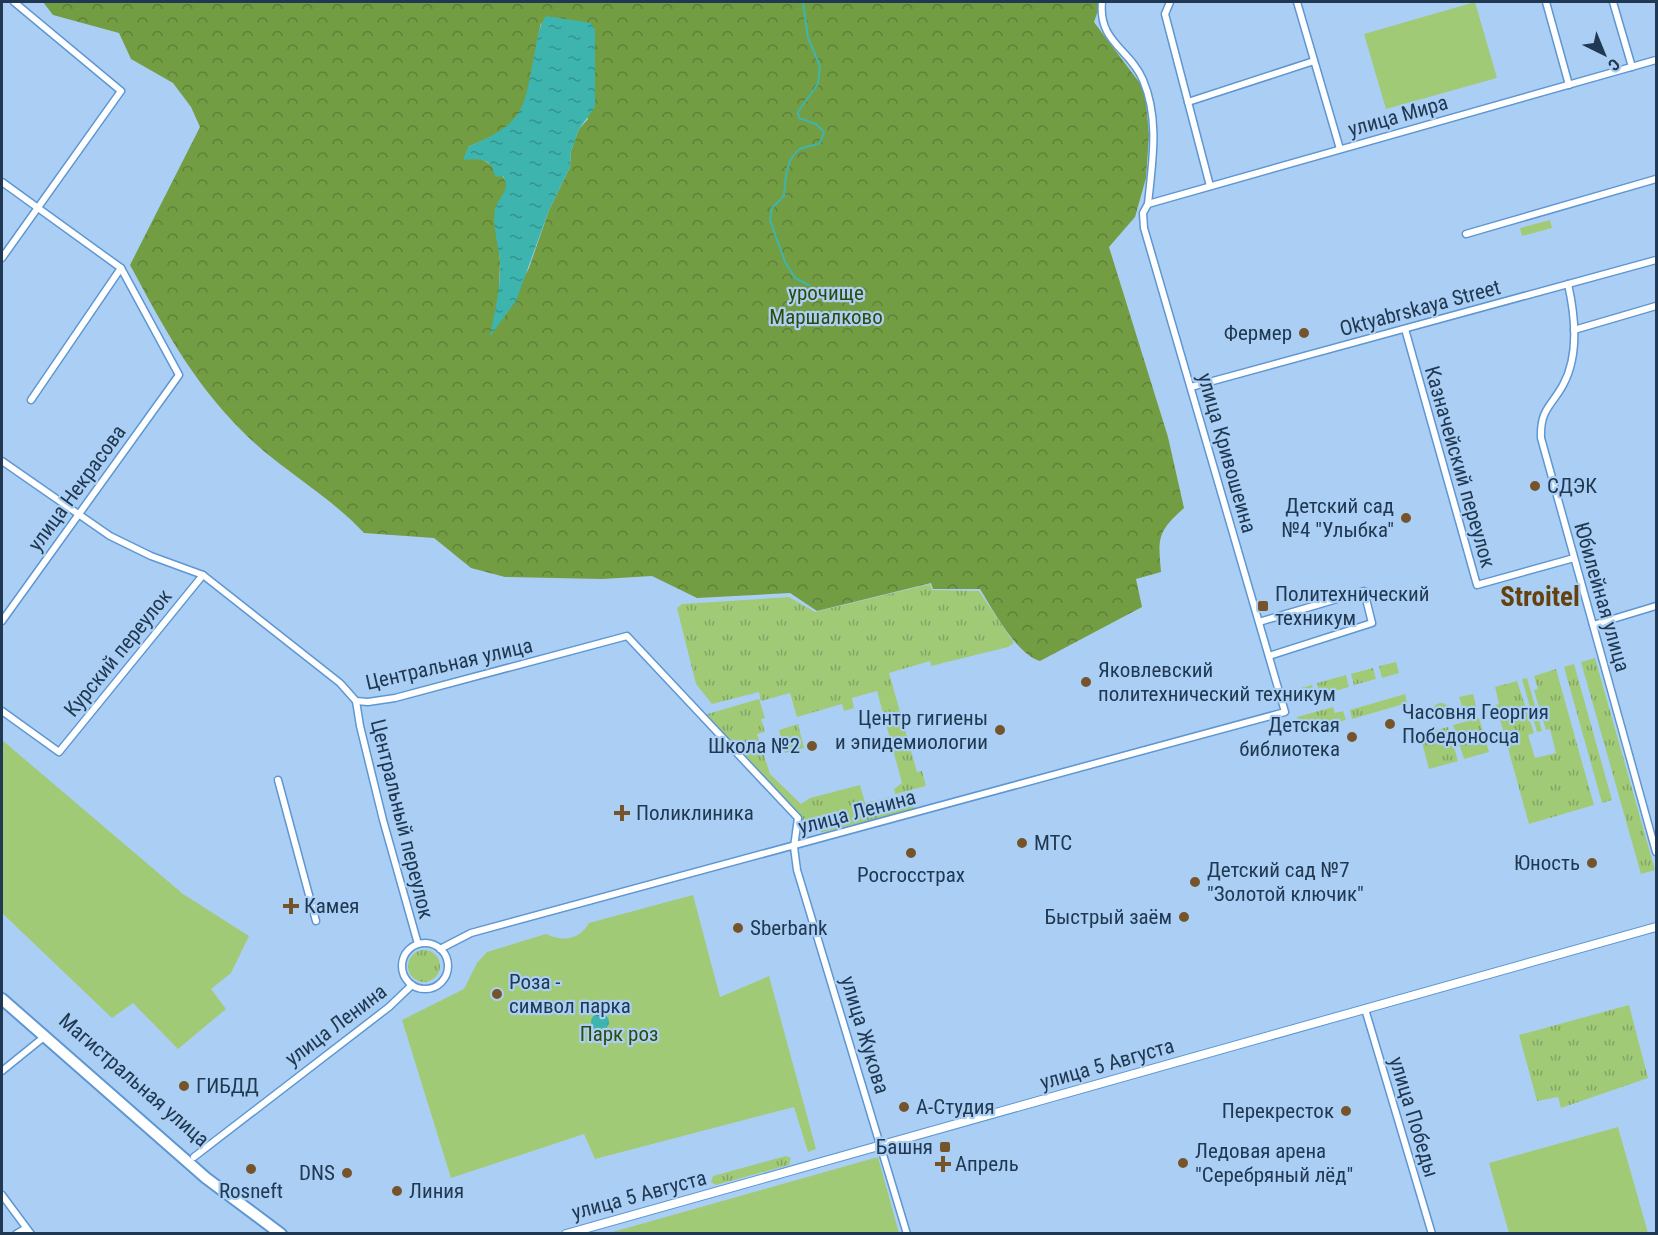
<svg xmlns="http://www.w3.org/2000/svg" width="1658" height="1235" viewBox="0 0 1658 1235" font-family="'Roboto Condensed',sans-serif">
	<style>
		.grass { fill: url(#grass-tufts) }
		.forest { fill: url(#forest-crowns); fill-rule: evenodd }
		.green { fill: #a1ca77 }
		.water { fill: url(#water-ripples) }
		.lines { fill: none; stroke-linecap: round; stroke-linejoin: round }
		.stream { stroke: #3eb4ae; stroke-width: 2 }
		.minor-casing { stroke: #5d97d3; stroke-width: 9 }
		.tertiary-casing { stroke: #5d97d3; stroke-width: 10 }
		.trunk-casing { stroke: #5d97d3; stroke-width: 14 }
		.minor { stroke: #fff; stroke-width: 6 }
		.tertiary { stroke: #fff; stroke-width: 8 }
		.trunk { stroke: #fff; stroke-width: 10 }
		.poi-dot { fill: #76542b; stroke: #abcff4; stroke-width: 2 }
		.labels { text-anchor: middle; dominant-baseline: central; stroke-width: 4.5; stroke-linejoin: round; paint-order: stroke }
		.street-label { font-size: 21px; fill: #203851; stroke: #abcff4 }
		.park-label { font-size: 21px; fill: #304b08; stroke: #abcff4 }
		.poi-label { font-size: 21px; fill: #203851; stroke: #abcff4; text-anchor: start }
		.district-label { font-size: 27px; font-weight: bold; fill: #65410e; stroke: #abcff4 }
	</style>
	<defs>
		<pattern id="grass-tufts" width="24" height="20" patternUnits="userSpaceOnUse" patternTransform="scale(1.5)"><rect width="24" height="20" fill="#a1ca77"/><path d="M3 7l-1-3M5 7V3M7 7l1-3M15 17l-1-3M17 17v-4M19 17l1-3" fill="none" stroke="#83a564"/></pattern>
		<pattern id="forest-crowns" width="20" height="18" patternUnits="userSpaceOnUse" patternTransform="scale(1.5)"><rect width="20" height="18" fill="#739d42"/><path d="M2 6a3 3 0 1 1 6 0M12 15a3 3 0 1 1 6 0" fill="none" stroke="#5e813a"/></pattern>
		<pattern id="water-ripples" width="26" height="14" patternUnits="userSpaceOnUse" patternTransform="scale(1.5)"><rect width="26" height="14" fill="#3eb4ae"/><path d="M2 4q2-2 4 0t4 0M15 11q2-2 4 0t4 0" fill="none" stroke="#349390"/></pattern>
	</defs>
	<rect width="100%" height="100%" fill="#abcff4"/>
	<g class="grass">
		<path d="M930,584L932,590L979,591L1014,643L1008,647L931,666L930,661L889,673L917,772L922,771L926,786L895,794L894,789L902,783L877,691L852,698L854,708L844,711L842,704L797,717L790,693L761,701L759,692L712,704L696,684L677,608L682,604L789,597L815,612Z"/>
		<path d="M1595,658L1655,870L1641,874L1581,662Z"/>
		<path d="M1396,662L1399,673L1382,678L1379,666Z"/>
		<path d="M1574,664L1612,800L1602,803L1564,667Z"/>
		<path d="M1373,668L1376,679L1354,685L1351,674Z"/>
		<path d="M1556,669L1594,805L1529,824L1496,705L1499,704L1495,687L1517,681L1534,733L1528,735L1535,758L1556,753L1550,729L1546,730L1534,690L1538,689L1534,676Z"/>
		<path d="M1346,675L1349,687L1320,695L1317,683Z"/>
		<path d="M1527,678L1542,731L1537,732L1522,679Z"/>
		<path d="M1312,685L1315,696L1293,702L1290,691Z"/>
		<path d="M1405,694L1407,703L1352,719L1350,710Z"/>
		<path d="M1473,694L1477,709L1464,713L1459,697Z"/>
		<path d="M759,699L765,718L761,719L765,732L757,734L770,774L801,804L810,798L860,785L865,803L909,792L914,809L823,832L810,828L704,715Z"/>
		<circle cx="1441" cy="711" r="8"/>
		<path d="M1333,707L1335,713L1343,711L1346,720L1301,733L1297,717Z"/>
		<path d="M1479,718L1489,752L1464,759L1453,725Z"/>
		<path d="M798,724L804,748L785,753L779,730Z"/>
		<path d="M1448,727L1458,761L1429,769L1420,735Z"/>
		<circle cx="424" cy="966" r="16"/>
		<path d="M1629,1005L1648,1078L1561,1108L1558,1097L1537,1101L1519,1035Z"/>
		<path d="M786,1156L791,1158L789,1165L716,1185L711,1182L713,1176Z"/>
	</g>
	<path class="forest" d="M43,2H1101L1094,22L1145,90L1149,135L1146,178L1135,217L1109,247L1168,437L1184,508C1157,532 1158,538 1161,572L1136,579L1142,607L1040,661C1017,655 993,610 980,589H933L931,583L817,611L790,593L697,598L652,576L602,579L505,577L471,568L434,538L364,533C328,494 279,469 242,431C192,381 163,326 130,265L200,127L191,107L173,83L131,59L119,33L53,15ZM541,23L588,119L579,129L571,151L570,167L549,210L529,268L491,335L499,293L500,262L495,210L505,193L507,183C495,162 482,163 468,147C483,140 501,134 514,122C531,106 535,47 541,23Z"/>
	<g class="green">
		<path d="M1475,2L1497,78L1386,109L1364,34Z"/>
		<path d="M1550,220L1552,228L1522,236L1520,228Z"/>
		<path d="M2,740L183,894L249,936L231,973L211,989L226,1009L178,1049L133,1003L112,1018L2,913Z"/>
		<path d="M693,895L720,997L769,976L816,1149L808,1152L794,1107L595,1159L584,1134L451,1178L402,1020L464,989L477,963L487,952L546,934C563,942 579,940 589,923Z"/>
		<path d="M1618,1127L1648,1233H1509L1489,1163Z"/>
		<path d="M878,1157L899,1233H609Z"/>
	</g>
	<g class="water">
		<path d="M546,16L591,23L595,30V107L579,129L571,151L570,167L549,210L516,301L490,336C495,311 501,287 500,262C499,246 492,226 495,210C498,196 512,191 503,176L495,177C493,158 480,158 463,160L468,147C527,121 523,111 535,51C537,39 539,26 546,16Z"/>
		<circle cx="600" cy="1022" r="9"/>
	</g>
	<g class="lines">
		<path class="stream" d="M803,2L808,38L820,66L818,84L798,112L799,118L816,124L824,132L820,143C814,146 806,146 800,149C786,157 785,182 784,196L772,208L770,220L785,262L795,278L809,285"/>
		<g class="minor-casing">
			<g id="minor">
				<path d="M1170,2L1165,14L1210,186"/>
				<path d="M1297,2L1340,149"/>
				<path d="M1546,2L1569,85"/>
				<path d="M1613,2L1632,67"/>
				<path d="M1188,102L1314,61"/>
				<path d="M2,182L121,268L179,375L2,621"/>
				<path d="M1148,204L1656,60"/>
				<path d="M1466,234L1656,179"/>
				<path d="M2,258L121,91L14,2"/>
				<path d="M1568,284C1575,315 1579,356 1563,385C1551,407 1540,409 1541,438L1656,852"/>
				<path d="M1405,329L1477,585L1574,558"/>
				<path d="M1574,330L1656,306"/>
				<path d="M1191,387L1656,260"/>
				<path d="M31,400L121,268"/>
				<path d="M2,461L110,536L151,556L203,575L340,683L356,701L368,702L395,698L627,636L798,818L794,847L797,870L907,1234"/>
				<path d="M1259,622L1364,591L1372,623L1269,656"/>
				<path d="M1593,625L1656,606"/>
				<path d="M356,701L360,726L383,820L418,944"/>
				<path d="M2,711L59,752L203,575"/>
				<path d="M278,780L316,921"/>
				<circle cx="425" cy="966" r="23"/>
				<path d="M440,949L471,933L1285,712L1144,228L1143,213L1148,204C1152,163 1160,120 1143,80C1130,49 1098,42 1102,2"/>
				<path d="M1365,1009L1432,1234"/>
				<path d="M2,1071L44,1037"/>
				<path d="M194,1157L389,1007L412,985"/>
				<path d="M2,1195L31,1234"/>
				<path d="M16,1234L26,1228"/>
			</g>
		</g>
		<g class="tertiary-casing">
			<path id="tertiary" d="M566,1234L1656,927"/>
		</g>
		<g class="trunk-casing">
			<path id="trunk" d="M2,999L206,1178L281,1234"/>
		</g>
		<use href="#minor" class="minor"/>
		<use href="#tertiary" class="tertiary"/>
		<use href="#trunk" class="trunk"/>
	</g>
	<g class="poi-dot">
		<circle cx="1304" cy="333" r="6"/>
		<circle cx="1535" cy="486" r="6"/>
		<circle cx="1406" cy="518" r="6"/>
		<rect x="1257" y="600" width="12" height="12" rx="3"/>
		<circle cx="1086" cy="682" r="6"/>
		<circle cx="1390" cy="724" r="6"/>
		<circle cx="1000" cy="730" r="6"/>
		<circle cx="1352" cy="737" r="6"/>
		<circle cx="812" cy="746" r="6"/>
		<path d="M619 804h6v6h6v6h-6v6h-6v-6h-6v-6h6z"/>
		<circle cx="1022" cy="843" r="6"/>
		<circle cx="911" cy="853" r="6"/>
		<circle cx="1592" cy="863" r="6"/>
		<circle cx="1195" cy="882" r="6"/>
		<path d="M288 897h6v6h6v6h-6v6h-6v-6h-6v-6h6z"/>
		<circle cx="1184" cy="917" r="6"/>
		<circle cx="738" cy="928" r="6"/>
		<circle cx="497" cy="994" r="6"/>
		<circle cx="184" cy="1086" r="6"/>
		<circle cx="904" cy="1107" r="6"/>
		<circle cx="1346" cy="1111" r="6"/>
		<rect x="939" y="1141" width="12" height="12" rx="3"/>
		<circle cx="1183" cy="1163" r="6"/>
		<path d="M940 1155h6v6h6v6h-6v6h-6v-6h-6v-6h6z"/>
		<circle cx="251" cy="1169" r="6"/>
		<circle cx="347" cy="1173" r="6"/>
		<circle cx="397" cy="1191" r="6"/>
	</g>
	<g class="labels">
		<g class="street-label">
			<text transform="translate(1398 116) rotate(-16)">улица Мира</text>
			<text transform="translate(1420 308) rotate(-15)">Oktyabrskaya Street</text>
			<text transform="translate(1227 453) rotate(74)">улица Кривошеина</text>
			<text transform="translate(1460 467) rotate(74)">Казначейский переулок</text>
			<text transform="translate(77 488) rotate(-54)">улица Некрасова</text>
			<text transform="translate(1602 597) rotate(74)">Юбилейная улица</text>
			<text transform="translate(118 653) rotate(-51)">Курский переулок</text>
			<text transform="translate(449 664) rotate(-13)">Центральная улица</text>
			<text transform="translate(857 812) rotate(-15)">улица Ленина</text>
			<text transform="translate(402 819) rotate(76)">Центральный переулок</text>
			<text transform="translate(336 1025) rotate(-37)">улица Ленина</text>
			<text transform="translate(865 1035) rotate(73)">улица Жукова</text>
			<text transform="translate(1107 1064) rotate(-16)">улица 5 Августа</text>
			<text transform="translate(134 1080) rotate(41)">Магистральная улица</text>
			<text transform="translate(1414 1117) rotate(73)">улица Победы</text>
			<text transform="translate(639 1195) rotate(-15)">улица 5 Августа</text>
		</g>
		<g class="park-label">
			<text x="826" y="293">урочище<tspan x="826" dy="24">Маршалково</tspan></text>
			<text x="619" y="1034">Парк роз</text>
		</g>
		<g class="poi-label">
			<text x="1292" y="333" text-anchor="end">Фермер</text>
			<text x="1547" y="486">СДЭК</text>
			<text x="1394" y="506" text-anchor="end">Детский сад<tspan x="1394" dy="24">№4 "Улыбка"</tspan></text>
			<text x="1275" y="594">Политехнический<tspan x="1275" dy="24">техникум</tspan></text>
			<text x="1098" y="670">Яковлевский<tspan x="1098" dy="24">политехнический техникум</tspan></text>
			<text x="1402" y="712">Часовня Георгия<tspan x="1402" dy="24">Победоносца</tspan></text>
			<text x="988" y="718" text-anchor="end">Центр гигиены<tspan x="988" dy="24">и эпидемиологии</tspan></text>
			<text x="1340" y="725" text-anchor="end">Детская<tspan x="1340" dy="24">библиотека</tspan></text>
			<text x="800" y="746" text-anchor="end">Школа №2</text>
			<text x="636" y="813">Поликлиника</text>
			<text x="1034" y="843">МТС</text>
			<text x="1580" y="863" text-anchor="end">Юность</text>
			<text x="1207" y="870">Детский сад №7<tspan x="1207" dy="24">"Золотой ключик"</tspan></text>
			<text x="911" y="875" text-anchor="middle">Росгосстрах</text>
			<text x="304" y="906">Камея</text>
			<text x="1172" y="917" text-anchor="end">Быстрый заём</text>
			<text x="750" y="928">Sberbank</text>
			<text x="509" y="982">Роза -<tspan x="509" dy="24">символ парка</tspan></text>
			<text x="196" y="1086">ГИБДД</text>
			<text x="916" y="1107">А-Студия</text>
			<text x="1334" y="1111" text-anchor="end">Перекресток</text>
			<text x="933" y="1147" text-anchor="end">Башня</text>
			<text x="1195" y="1151">Ледовая арена<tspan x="1195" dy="24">"Серебряный лёд"</tspan></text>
			<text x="955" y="1164">Апрель</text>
			<text x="335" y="1173" text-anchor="end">DNS</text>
			<text x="251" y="1191" text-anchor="middle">Rosneft</text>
			<text x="409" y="1191">Линия</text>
		</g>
		<g class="district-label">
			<text x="1540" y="597">Stroitel</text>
		</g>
	</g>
	<rect width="1658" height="1235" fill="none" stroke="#203851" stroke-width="6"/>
	<g transform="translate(1604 54) rotate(137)" stroke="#abcff4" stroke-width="4.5" paint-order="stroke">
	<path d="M0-4.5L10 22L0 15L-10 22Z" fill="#203851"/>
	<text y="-9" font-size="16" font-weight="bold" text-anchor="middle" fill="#203851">С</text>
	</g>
</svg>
